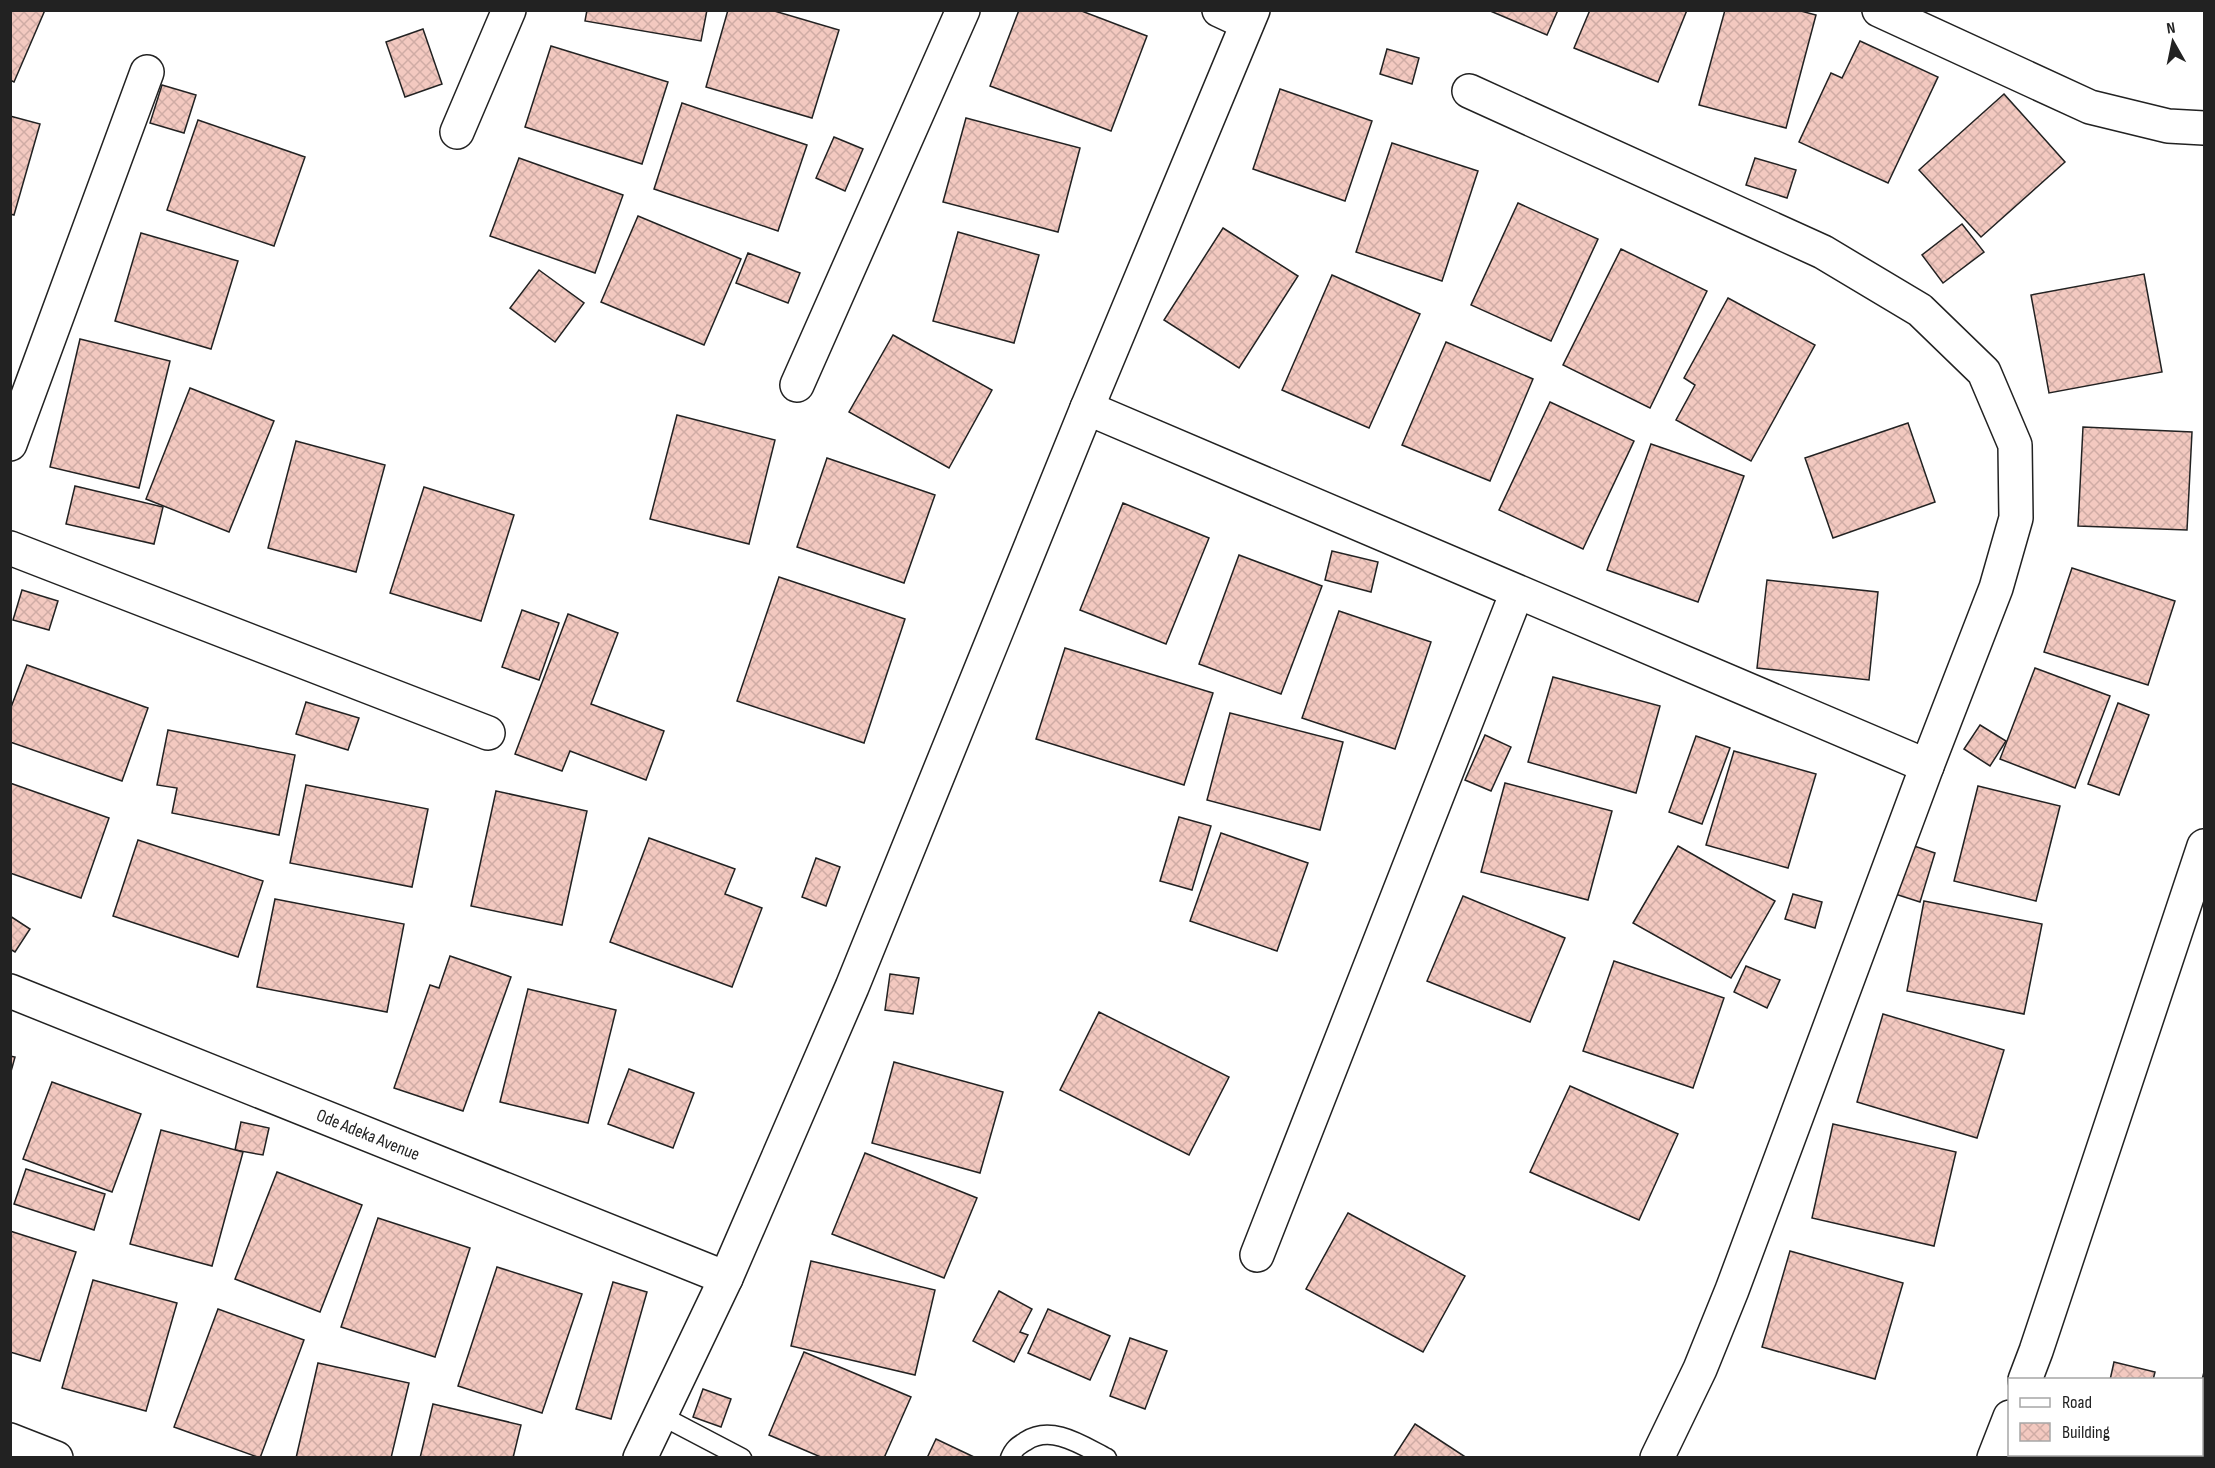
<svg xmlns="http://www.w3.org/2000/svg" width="2215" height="1468" viewBox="0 0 2215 1468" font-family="'Sofia Sans Condensed',sans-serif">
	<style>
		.building { fill: url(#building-cross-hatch); stroke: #222; stroke-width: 1.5 }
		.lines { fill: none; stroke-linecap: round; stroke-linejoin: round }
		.service-casing { stroke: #222; stroke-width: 21 }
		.minor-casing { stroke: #222; stroke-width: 36 }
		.service { stroke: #fff; stroke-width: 18 }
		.minor { stroke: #fff; stroke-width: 33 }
		.labels { text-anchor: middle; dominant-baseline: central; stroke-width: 4.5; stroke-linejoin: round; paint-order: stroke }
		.street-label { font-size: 18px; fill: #222; stroke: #fff }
	</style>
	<defs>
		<pattern id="building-cross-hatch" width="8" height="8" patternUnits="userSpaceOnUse" patternTransform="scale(1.5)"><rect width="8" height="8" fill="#f3c9c0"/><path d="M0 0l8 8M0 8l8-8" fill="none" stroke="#d0aca5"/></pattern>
	</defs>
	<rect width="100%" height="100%" fill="#fff"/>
	<g class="building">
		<path d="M10,10H45L14,82L10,80Z"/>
		<path d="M587,10H707L701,41L585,21Z"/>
		<path d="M728,10H771L839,30L812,118L706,87Z"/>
		<path d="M1019,10H1079L1147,36L1111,131L990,86Z"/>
		<path d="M1488,10H1558L1547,35Z"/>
		<path d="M1590,10H1687L1658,82L1574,48Z"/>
		<path d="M1725,10H1797L1816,15L1786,128L1699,105Z"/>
		<path d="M423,29L442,84L405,97L386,42Z"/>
		<path d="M1860,41L1938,77L1888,183L1799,142L1831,73L1842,78Z"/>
		<path d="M551,46L668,82L642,164L525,127Z"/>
		<path d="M1387,49L1419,58L1412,84L1380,74Z"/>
		<path d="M162,85L196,95L184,133L150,123Z"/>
		<path d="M1280,89L1372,121L1345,201L1253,169Z"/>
		<path d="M2004,94L2065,162L1981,237L1919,170Z"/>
		<path d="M682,103L807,145L778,231L654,189Z"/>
		<path d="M10,116L40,124L14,215L10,214Z"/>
		<path d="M966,118L1080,148L1058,232L943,202Z"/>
		<path d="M198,120L305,157L274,246L167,210Z"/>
		<path d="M834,137L863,149L845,191L816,178Z"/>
		<path d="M1392,143L1478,171L1442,281L1356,252Z"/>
		<path d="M519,158L623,195L595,273L490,236Z"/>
		<path d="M1755,158L1796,170L1787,198L1746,185Z"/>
		<path d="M1518,203L1598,239L1551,341L1471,305Z"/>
		<path d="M638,216L741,259L704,345L601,302Z"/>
		<path d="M1962,224L1984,252L1943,283L1922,255Z"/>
		<path d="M1223,228L1298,276L1239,368L1164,320Z"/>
		<path d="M958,232L1039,255L1014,343L933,321Z"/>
		<path d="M141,233L238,261L211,349L115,321Z"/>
		<path d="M1621,249L1707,291L1650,408L1563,365Z"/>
		<path d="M748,253L800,273L788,303L736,283Z"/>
		<path d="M539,270L584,303L555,342L510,308Z"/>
		<path d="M2144,274L2162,372L2049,393L2031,295Z"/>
		<path d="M1332,275L1420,314L1369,428L1282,390Z"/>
		<path d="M1728,298L1815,345L1751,461L1676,420L1695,385L1684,378Z"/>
		<path d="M893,335L992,390L949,468L849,412Z"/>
		<path d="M80,339L170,361L139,488L50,467Z"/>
		<path d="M1446,342L1533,379L1490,481L1402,445Z"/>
		<path d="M190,388L274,421L229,532L146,499Z"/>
		<path d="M1550,402L1634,441L1583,549L1499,510Z"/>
		<path d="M677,415L775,440L749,544L650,519Z"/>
		<path d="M1908,423L1935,502L1833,538L1805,458Z"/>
		<path d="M2083,427L2192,432L2187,530L2078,526Z"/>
		<path d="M296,441L385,465L356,572L268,548Z"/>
		<path d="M1651,444L1744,476L1698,602L1607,570Z"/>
		<path d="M827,458L935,495L904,583L797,547Z"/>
		<path d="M75,486L163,507L154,544L66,524Z"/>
		<path d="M424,487L514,515L481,621L390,593Z"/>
		<path d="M1123,503L1209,538L1166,644L1080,610Z"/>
		<path d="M1332,551L1378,562L1371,592L1325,580Z"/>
		<path d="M1239,555L1322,586L1281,694L1199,664Z"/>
		<path d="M2072,568L2175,601L2148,685L2044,652Z"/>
		<path d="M779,577L905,619L864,743L737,701Z"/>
		<path d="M1767,580L1878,592L1869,680L1757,668Z"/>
		<path d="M22,590L58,601L49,630L13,620Z"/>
		<path d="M522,610L559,623L539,680L502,667Z"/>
		<path d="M1339,611L1431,642L1395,749L1302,718Z"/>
		<path d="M568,614L618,633L591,704L664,731L646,780L570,751L562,771L515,754Z"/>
		<path d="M1065,648L1213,693L1184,785L1036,739Z"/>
		<path d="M27,665L148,708L122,781L10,742V710Z"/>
		<path d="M2035,668L2110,696L2075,788L2000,759Z"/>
		<path d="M1553,677L1660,706L1636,793L1528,762Z"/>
		<path d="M306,702L359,718L348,750L296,734Z"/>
		<path d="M2118,703L2149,715L2119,795L2088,784Z"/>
		<path d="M1230,713L1343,742L1320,830L1207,800Z"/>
		<path d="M1980,725L2006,741L1990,766L1964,749Z"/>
		<path d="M168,730L295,755L279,835L172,813L177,788L157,785Z"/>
		<path d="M1485,735L1511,747L1491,791L1465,780Z"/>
		<path d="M1696,736L1730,748L1702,824L1669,812Z"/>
		<path d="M1734,751L1816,774L1788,868L1706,845Z"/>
		<path d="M10,783L109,818L81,898L10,873Z"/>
		<path d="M1505,783L1612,811L1588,900L1481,872Z"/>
		<path d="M306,785L428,809L412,887L290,863Z"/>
		<path d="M1978,786L2060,806L2036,901L1954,881Z"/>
		<path d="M496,791L587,811L562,925L471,906Z"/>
		<path d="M1179,817L1211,826L1192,890L1160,881Z"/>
		<path d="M1221,833L1308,863L1277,951L1190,921Z"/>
		<path d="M649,838L735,869L725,894L762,908L732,987L610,942Z"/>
		<path d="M138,840L263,881L238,957L113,916Z"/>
		<path d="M1908,844L1935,853L1920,902L1892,893Z"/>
		<path d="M1678,846L1775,901L1731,978L1633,923Z"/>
		<path d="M816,858L840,867L826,906L802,897Z"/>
		<path d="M1793,894L1822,902L1815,928L1785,919Z"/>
		<path d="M1463,896L1565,938L1530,1022L1427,981Z"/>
		<path d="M275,899L404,924L387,1012L257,987Z"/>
		<path d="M1924,901L2042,924L2024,1014L1907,991Z"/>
		<path d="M10,916L30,929L15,952L10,949Z"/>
		<path d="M450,956L511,977L463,1111L394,1088L430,985L439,988Z"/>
		<path d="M1614,961L1724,998L1693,1088L1583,1051Z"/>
		<path d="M1746,966L1780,980L1767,1008L1734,992Z"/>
		<path d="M890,974L919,978L913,1014L885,1010Z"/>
		<path d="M528,989L616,1010L588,1123L500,1102Z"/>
		<path d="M1099,1012L1229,1077L1189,1155L1060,1090Z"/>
		<path d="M1883,1014L2004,1050L1977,1138L1857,1102Z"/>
		<path d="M10,1056L15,1057L10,1075Z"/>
		<path d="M894,1062L1003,1092L980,1173L872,1143Z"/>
		<path d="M629,1069L694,1093L673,1148L608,1124Z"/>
		<path d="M52,1082L141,1114L112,1192L23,1159Z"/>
		<path d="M1570,1086L1678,1134L1639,1220L1530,1172Z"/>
		<path d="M241,1122L269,1128L263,1155L235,1150Z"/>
		<path d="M1833,1124L1956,1152L1934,1246L1812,1218Z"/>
		<path d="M161,1130L243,1152L212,1266L130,1244Z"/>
		<path d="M865,1153L977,1198L944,1278L832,1234Z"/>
		<path d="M26,1169L105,1194L94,1230L14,1204Z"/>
		<path d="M277,1172L362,1205L320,1312L235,1279Z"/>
		<path d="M1348,1213L1465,1276L1423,1352L1306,1289Z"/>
		<path d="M378,1218L470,1248L435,1357L341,1327Z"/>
		<path d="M10,1231L76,1252L40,1361L10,1352Z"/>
		<path d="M1790,1251L1903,1283L1875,1379L1762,1347Z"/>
		<path d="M811,1261L935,1290L915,1375L791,1346Z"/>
		<path d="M497,1267L582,1294L542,1413L458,1386Z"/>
		<path d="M93,1280L177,1303L146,1411L62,1388Z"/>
		<path d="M613,1282L647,1292L611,1419L576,1409Z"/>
		<path d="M999,1291L1032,1309L1020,1332L1028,1335L1014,1362L973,1341Z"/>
		<path d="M218,1309L304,1340L260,1458L174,1427Z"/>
		<path d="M1048,1309L1110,1336L1090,1380L1028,1353Z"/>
		<path d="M1130,1338L1167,1351L1145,1409L1110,1396Z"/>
		<path d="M804,1352L911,1397L884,1458H823L769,1435Z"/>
		<path d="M2114,1362L2155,1372L2153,1380H2110Z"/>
		<path d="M318,1363L409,1383L391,1458H296Z"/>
		<path d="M2204,1372V1454L2202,1453V1380Z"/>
		<path d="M703,1389L731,1399L721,1427L693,1417Z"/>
		<path d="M433,1404L521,1425L513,1458H420Z"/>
		<path d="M1415,1424L1467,1458H1393Z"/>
		<path d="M936,1439L974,1457L927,1458Z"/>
	</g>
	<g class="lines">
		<g class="service-casing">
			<g id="service">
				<path d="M660,1415L742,1458"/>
				<path d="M1010,1458C1014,1448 1018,1446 1026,1441C1052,1424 1083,1446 1107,1458"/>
			</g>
		</g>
		<g class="minor-casing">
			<g id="minor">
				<path d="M1219,10L1247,23"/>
				<path d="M1879,10L2090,107L2168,126L2204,128"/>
				<path d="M1469,91L1823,252L1920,310L1984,372L2015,445L2016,518L1996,588L1927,766L1732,1290L1700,1369L1657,1458"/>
				<path d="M457,132L509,10"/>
				<path d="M797,385L963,10"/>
				<path d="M1087,408L1927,766"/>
				<path d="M10,444L147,72"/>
				<path d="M10,548L488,733"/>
				<path d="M10,991L726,1278"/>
				<path d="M1257,1255L1517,592"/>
				<path d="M2025,1380L2036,1351L2204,846"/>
				<path d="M10,1440L56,1458"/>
				<path d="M640,1458L726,1278L852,987L1087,408L1253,10"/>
				<path d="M1994,1458L2010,1417"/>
			</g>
		</g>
		<use href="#service" class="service"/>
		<use href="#minor" class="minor"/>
	</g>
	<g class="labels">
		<g class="street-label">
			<text transform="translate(368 1135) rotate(22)">Ode Adeka Avenue</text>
		</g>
	</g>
	<rect width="2215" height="1468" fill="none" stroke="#222222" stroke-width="24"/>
	<rect x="2008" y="1378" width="195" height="78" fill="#ffffff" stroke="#a7a7a7" stroke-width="1.5"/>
	<rect x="2020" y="1398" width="30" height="9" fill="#ffffff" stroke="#a7a7a7" stroke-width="1.5"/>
	<text x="2062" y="1408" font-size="18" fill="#222222">Road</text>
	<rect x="2020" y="1423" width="30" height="18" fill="url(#building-cross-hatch)" stroke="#a7a7a7" stroke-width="1.5"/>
	<text x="2062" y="1438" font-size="18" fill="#222222">Building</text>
	<g transform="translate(2173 42) rotate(351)" stroke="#ffffff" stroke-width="4.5" paint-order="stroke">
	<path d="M0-4.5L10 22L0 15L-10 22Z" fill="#222222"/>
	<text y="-9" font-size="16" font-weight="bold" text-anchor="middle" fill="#222222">N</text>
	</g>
</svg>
